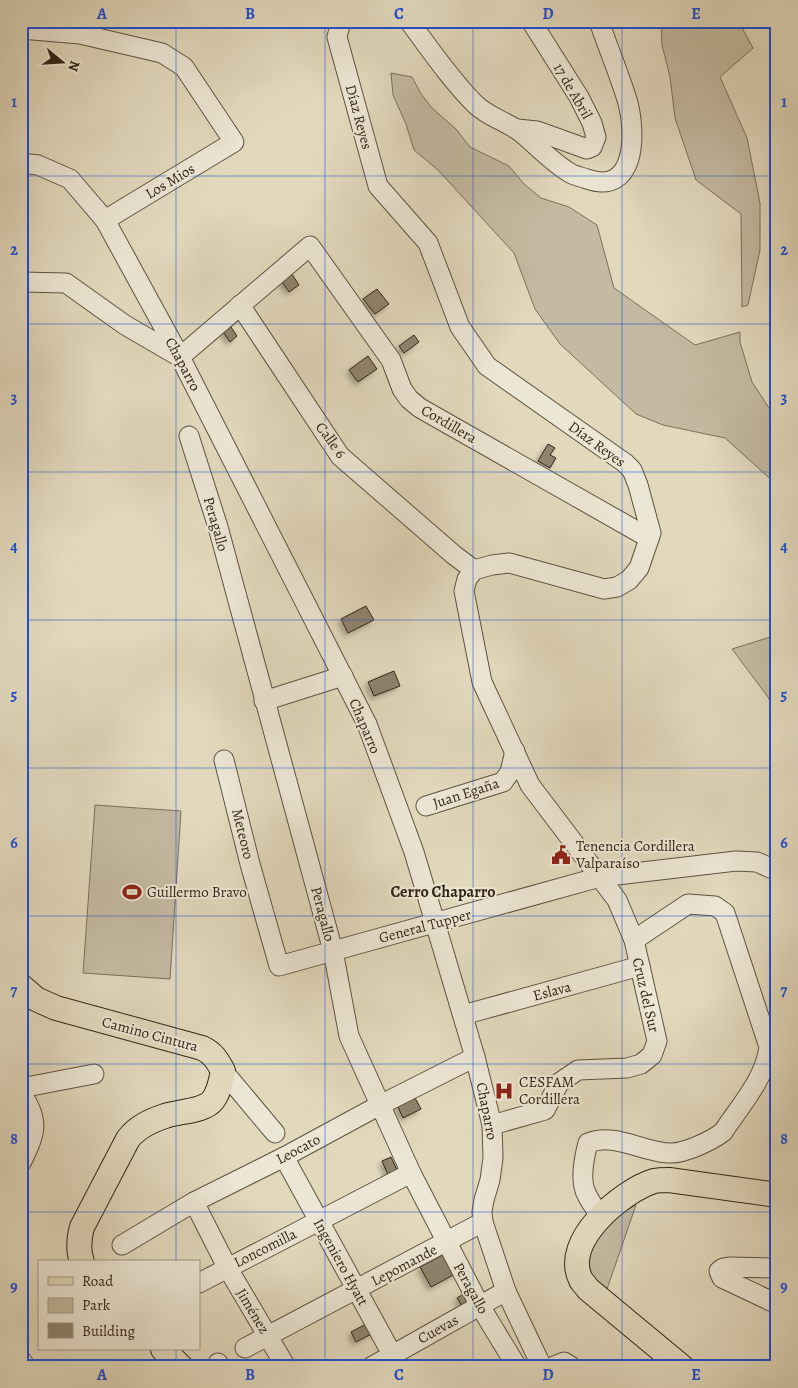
<svg xmlns="http://www.w3.org/2000/svg" width="798" height="1388" viewBox="0 0 798 1388" font-family="Alegreya,serif">
	<style>
		.green { fill: #c4baa1; stroke: #7b705c }
		.building { fill: #8e836d; stroke: #322516; filter: url(#shadow) }
		.lines { fill: none; stroke-linecap: round; stroke-linejoin: round }
		.minor-casing { stroke: #5e5240; stroke-width: 21 }
		.major-casing { stroke: #322516; stroke-width: 26 }
		.minor { stroke: #ece6d4; stroke-width: 19 }
		.major { stroke: #e2d9bd; stroke-width: 24 }
		.grid { fill: none; stroke: #1d4ed8; stroke-width: 1; stroke-opacity: 0.55 }
		.labels { text-anchor: middle; dominant-baseline: central; stroke-width: 4; stroke-linejoin: round; paint-order: stroke }
		.street-label { font-size: 15px; fill: #322516; stroke: #ece6d4 }
		.poi-label { font-size: 15px; fill: #322516; stroke: #ece6d4; text-anchor: start }
		.neighbourhood-label { font-size: 16px; font-weight: bold; fill: #322516; stroke: #ece6d4 }
		.neatline { fill: none; stroke: #1d4ed8; stroke-width: 2 }
		.grid-label { font-size: 16px; text-anchor: middle; font-weight: bold; fill: #1d4ed8 }
	</style>
	<defs>
		<filter id="shadow"><feDropShadow dx="-3.5" dy="3.5" stdDeviation="2.5" flood-color="#0004"/></filter>
	</defs>
	<rect width="100%" height="100%" fill="#e2d9bd"/>
	<filter id="stains"><feTurbulence type="fractalNoise" baseFrequency=".004" numOctaves="4"/><feColorMatrix values="0 0 0 0 .2 0 0 0 0 .09 0 0 0 0 .02 0 0 0 .5 -.17"/></filter>
	<radialGradient id="worn" r=".72"><stop offset=".6" stop-color="#630" stop-opacity="0"/><stop offset="1" stop-color="#630" stop-opacity=".3"/></radialGradient>
	<g class="green">
		<path d="M661,21H736L741,26L753,48L720,77L747,138L760,203V250L748,305L742,307L741,214L696,180L675,118L670,77L662,45Z"/>
		<path d="M391,73L412,77L421,94L432,108L456,129L470,147L509,166L524,184L541,198L569,207L597,225L614,288L695,345L740,332V342L752,382L777,420V485L725,438L663,425L636,414L560,344L535,309L514,253L438,170L414,150L406,124L393,95Z"/>
		<path d="M777,635V717L768,697L732,649Z"/>
		<path d="M95,805L181,811L170,979L83,973Z"/>
		<path d="M636,1205L606,1292L586,1278V1252L597,1226Z"/>
	</g>
	<g class="building">
		<path d="M290,271L299,285L289,292L280,279Z"/>
		<path d="M377,289L389,304L375,314L363,299Z"/>
		<path d="M229,324L237,336L230,342L221,329Z"/>
		<path d="M414,335L419,342L404,353L399,346Z"/>
		<path d="M368,356L377,369L358,382L349,370Z"/>
		<path d="M548,444L555,448L550,455L556,458L550,468L538,461Z"/>
		<path d="M366,606L374,620L348,633L341,619Z"/>
		<path d="M394,671L400,686L374,696L368,682Z"/>
		<path d="M414,1096L421,1109L403,1118L397,1105Z"/>
		<path d="M391,1157L398,1172L389,1177L382,1161Z"/>
		<path d="M446,1253L457,1273L431,1287L420,1267Z"/>
		<path d="M467,1292L472,1300L462,1306L457,1298Z"/>
		<path d="M372,1321L377,1331L356,1342L351,1332Z"/>
	</g>
	<g class="lines">
		<g class="minor-casing">
			<g id="minor">
				<path d="M341,21L337,37L378,186L428,243L460,327L487,366L625,463L632,470L638,485L651,533L639,568L629,580L617,587L604,589L509,563L492,565L474,570L467,579L464,591L482,682L530,785L617,900L634,940L657,1041L652,1055L641,1064L627,1068L578,1070L559,1083L545,1110L492,1125"/>
				<path d="M409,21C430,49 450,79 475,104C489,118 509,122 523,134C538,147 553,163 570,173C575,176 582,177 587,179C636,196 636,134 628,103C620,76 608,48 599,21"/>
				<path d="M21,29L80,34L162,53L184,67L234,142L105,220"/>
				<path d="M517,129L537,131L587,149L592,147L596,137L592,123L579,97L531,21"/>
				<path d="M21,163L38,165L70,179L105,220L180,357L367,724L414,852L475,1057L492,1125L493,1158L490,1180L484,1200L482,1212L483,1222L506,1291L542,1367"/>
				<path d="M21,282L66,283L125,325L180,357L310,246L391,360L402,389L409,399L420,408L649,538"/>
				<path d="M240,305L340,456L454,555L474,570"/>
				<path d="M189,436L218,527L333,951L349,1036L411,1173L480,1306L517,1367"/>
				<path d="M264,701L343,676"/>
				<path d="M224,760L250,864L279,966L600,877L736,861L757,862L777,871"/>
				<path d="M426,806L503,782L510,772L515,751"/>
				<path d="M463,1015L640,966"/>
				<path d="M223,1071L275,1133"/>
				<path d="M21,1088L94,1074"/>
				<path d="M21,1093C41,1122 35,1134 21,1163"/>
				<path d="M284,1157L399,1367"/>
				<path d="M194,1202L227,1267L286,1367"/>
				<path d="M600,1216C596,1209 590,1202 587,1195C579,1181 584,1158 588,1143C614,1132 642,1152 669,1153C684,1154 711,1141 723,1132C740,1106 765,1079 769,1047L725,913L715,906L688,904L634,940"/>
				<path d="M122,1245L194,1202L284,1157L380,1105L475,1057"/>
				<path d="M777,1268L729,1267L723,1268L719,1271L722,1278L777,1304"/>
				<path d="M199,1283L411,1173"/>
				<path d="M245,1348L483,1222"/>
				<path d="M21,1360L26,1367"/>
				<path d="M218,1363L220,1367"/>
				<path d="M371,1367L506,1291"/>
				<path d="M552,1367L564,1362L572,1367"/>
			</g>
		</g>
		<g class="major-casing">
			<g id="major">
				<path d="M21,986L36,999L56,1008L202,1048C213,1053 217,1060 223,1071C221,1081 219,1092 213,1100C204,1112 178,1111 165,1116C150,1121 137,1127 128,1139L82,1227C79,1238 78,1251 82,1262"/>
				<path d="M163,1349L181,1367"/>
				<path d="M682,1367L588,1289C586,1286 583,1283 581,1280C561,1241 622,1191 654,1181C659,1180 664,1180 669,1180L777,1195"/>
			</g>
		</g>
		<use href="#minor" class="minor"/>
		<use href="#major" class="major"/>
	</g>
	<path class="grid" d="M176,21V1262M325,21V1367M473,21V1367M622,21V1367M21,176H777M21,324H777M21,472H777M21,620H777M21,768H777M21,916H777M21,1064H777M21,1212H777M176,1349V1367"/>
	<defs>
		<g id="civic-bare" transform="scale(1.5)"><path d="M-.6-6.5H3V-4.5H.6V-3L4-1V1h2V6H-6V1h2V-1L-.6-3ZM-1.2 2.5V6h2.4V2.5Z" fill="#8f2418" stroke="#ece6d4" stroke-width="2.5" paint-order="stroke"/></g>
		<g id="stadium-bare" transform="scale(1.5)"><path d="M0-5a6.5 5 0 1 0 0 10a6.5 5 0 1 0 0-10ZM-3.5-1.8h7v3.6h-7Z" fill="#8f2418" stroke="#ece6d4" stroke-width="2.5" paint-order="stroke"/></g>
		<g id="hospital-bare" transform="scale(1.5)"><path d="M-5-5h3v3.5h4V-5h3V5h-3V1.5h-4V5h-3Z" fill="#8f2418" stroke="#ece6d4" stroke-width="2.5" paint-order="stroke"/></g>
	</defs>
	<g fill-rule="evenodd">
		<use href="#civic-bare" x="561" y="855"/>
		<use href="#stadium-bare" x="132" y="892"/>
		<use href="#hospital-bare" x="504" y="1091"/>
	</g>
	<g class="labels">
		<g class="street-label">
			<text transform="translate(573 91) rotate(60)">17 de Abril</text>
			<text transform="translate(359 117) rotate(75)">Díaz Reyes</text>
			<text transform="translate(170 181) rotate(-31)">Los Mios</text>
			<text transform="translate(183 364) rotate(62)">Chaparro</text>
			<text transform="translate(449 424) rotate(30)">Cordillera</text>
			<text transform="translate(331 440) rotate(54)">Calle 6</text>
			<text transform="translate(597 444) rotate(36)">Díaz Reyes</text>
			<text transform="translate(216 524) rotate(74)">Peragallo</text>
			<text transform="translate(365 726) rotate(67)">Chaparro</text>
			<text transform="translate(466 793) rotate(-18)">Juan Egaña</text>
			<text transform="translate(243 834) rotate(76)">Meteoro</text>
			<text transform="translate(323 914) rotate(75)">Peragallo</text>
			<text transform="translate(425 926) rotate(-15)">General Tupper</text>
			<text transform="translate(552 991) rotate(-15)">Eslava</text>
			<text transform="translate(646 995) rotate(77)">Cruz del Sur</text>
			<text transform="translate(150 1034) rotate(15)">Camino Cintura</text>
			<text transform="translate(487 1111) rotate(79)">Chaparro</text>
			<text transform="translate(298 1149) rotate(-28)">Leocato</text>
			<text transform="translate(265 1248) rotate(-27)">Loncomilla</text>
			<text transform="translate(341 1262) rotate(61)">Ingeniero Hyatt</text>
			<text transform="translate(404 1265) rotate(-28)">Lepomande</text>
			<text transform="translate(471 1288) rotate(61)">Peragallo</text>
			<text transform="translate(253 1311) rotate(59)">Jiménez</text>
			<text transform="translate(438 1329) rotate(-29)">Cuevas</text>
		</g>
		<g class="poi-label">
			<text x="576" y="846">Tenencia Cordillera<tspan x="576" dy="17">Valparaíso</tspan></text>
			<text x="147" y="892">Guillermo Bravo</text>
			<text x="519" y="1082">CESFAM<tspan x="519" dy="17">Cordillera</tspan></text>
		</g>
		<g class="neighbourhood-label">
			<text x="443" y="892">Cerro Chaparro</text>
		</g>
	</g>
	<rect width="798" height="1388" fill="none" stroke="#e2d9bd" stroke-width="55"/>
	<rect x="38" y="1260" width="162" height="90" fill="#ece6d4" stroke="#a29988"/>
	<rect x="48" y="1277" width="25" height="8" fill="#e2d9bd" stroke="#a29988"/>
	<text x="82" y="1286" font-size="15" fill="#322516">Road</text>
	<rect x="48" y="1298" width="25" height="15" fill="#c4baa1" stroke="#a29988"/>
	<text x="82" y="1310" font-size="15" fill="#322516">Park</text>
	<rect x="48" y="1323" width="25" height="15" fill="#8e836d" stroke="#a29988"/>
	<text x="82" y="1336" font-size="15" fill="#322516">Building</text>
	<g transform="translate(62 62) rotate(108)" stroke="#ece6d4" stroke-width="4" paint-order="stroke">
	<path d="M0-4L9 19L0 12L-9 19Z" fill="#322516"/>
	<text y="-8" font-size="14" font-weight="bold" text-anchor="middle" fill="#322516">N</text>
	</g>
	<rect x="28" y="28" width="742" height="1332" class="neatline"/>
	<g class="grid-label">
		<text x="102" y="19">A</text>
		<text x="250" y="19">B</text>
		<text x="399" y="19">C</text>
		<text x="548" y="19">D</text>
		<text x="696" y="19">E</text>
		<text x="14" y="107">1</text>
		<text x="784" y="107">1</text>
		<text x="14" y="255">2</text>
		<text x="784" y="255">2</text>
		<text x="14" y="403">3</text>
		<text x="784" y="403">3</text>
		<text x="14" y="552">4</text>
		<text x="784" y="552">4</text>
		<text x="14" y="700">5</text>
		<text x="784" y="700">5</text>
		<text x="14" y="848">6</text>
		<text x="784" y="848">6</text>
		<text x="14" y="996">7</text>
		<text x="784" y="996">7</text>
		<text x="14" y="1144">8</text>
		<text x="784" y="1144">8</text>
		<text x="14" y="1292">9</text>
		<text x="784" y="1292">9</text>
		<text x="102" y="1380">A</text>
		<text x="250" y="1380">B</text>
		<text x="399" y="1380">C</text>
		<text x="548" y="1380">D</text>
		<text x="696" y="1380">E</text>
	</g>
	<rect width="100%" height="100%" filter="url(#stains)"/>
	<rect width="100%" height="100%" fill="url(#worn)"/>
</svg>
